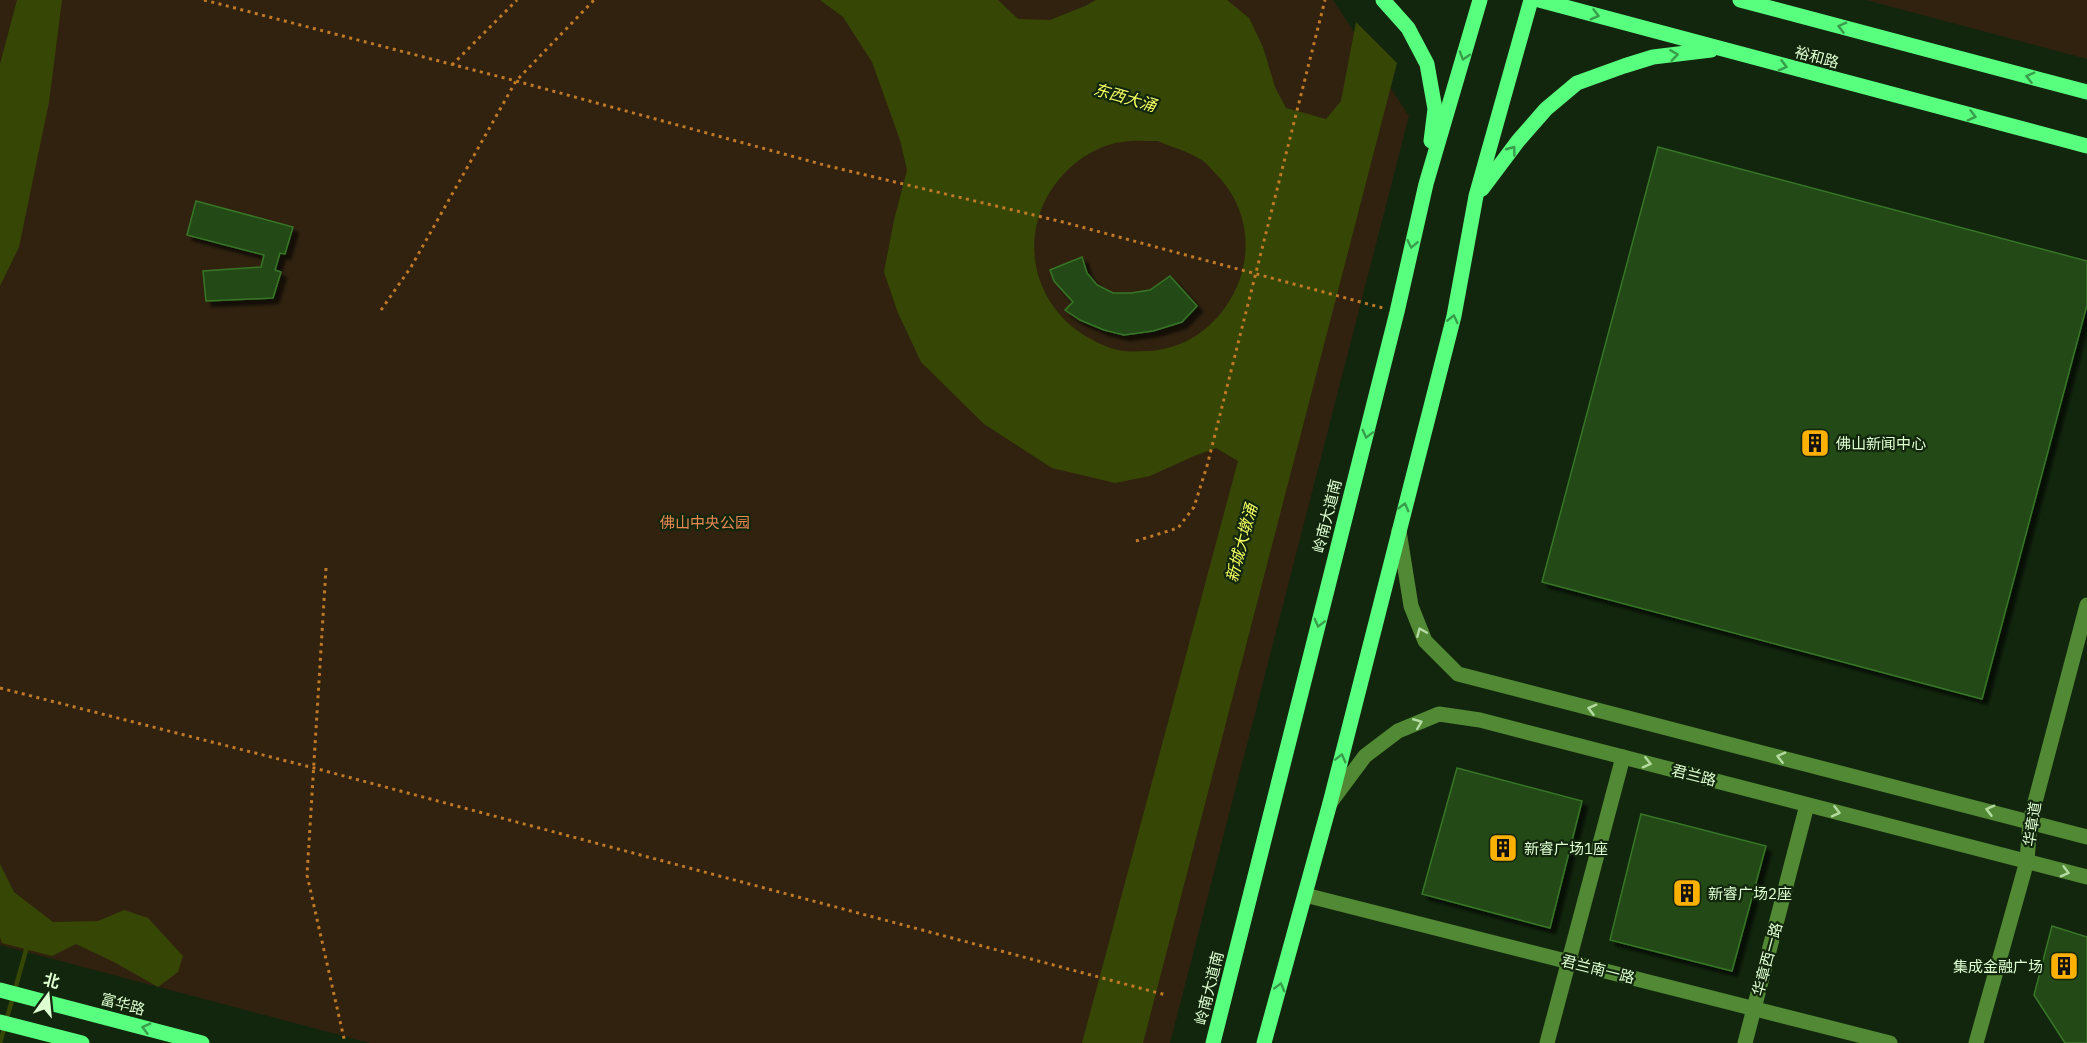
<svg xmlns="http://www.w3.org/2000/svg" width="2087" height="1043" viewBox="0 0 2087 1043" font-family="'IBM Plex Sans','Noto Sans SC',sans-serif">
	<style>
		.green { fill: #30220f }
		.water { fill: #364605; fill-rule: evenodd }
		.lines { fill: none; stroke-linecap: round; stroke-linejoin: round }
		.stream { stroke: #364605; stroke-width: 4.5 }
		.building { fill: #214817; stroke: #377627; stroke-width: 1.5; filter: url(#shadow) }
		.path { stroke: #c07924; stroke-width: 3; stroke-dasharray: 3 4.5; stroke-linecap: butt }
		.minor { stroke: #528934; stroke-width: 15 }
		.major { stroke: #58ff7e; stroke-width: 15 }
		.oneway { stroke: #389d4b }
		.oneway2 { stroke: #b4dca2 }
		.labels { text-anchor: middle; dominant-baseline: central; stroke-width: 4.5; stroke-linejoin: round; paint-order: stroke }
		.street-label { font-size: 15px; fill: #deffd1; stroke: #12260d }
		.poi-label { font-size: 15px; fill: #deffd1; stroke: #12260d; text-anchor: start }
		.park-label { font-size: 15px; fill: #e98853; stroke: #12260d }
		.water-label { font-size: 16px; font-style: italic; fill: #f5ff5f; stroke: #12260d }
	</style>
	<defs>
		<filter id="shadow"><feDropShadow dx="5.5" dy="5.5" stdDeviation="1.5" flood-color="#0009"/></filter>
	</defs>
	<rect width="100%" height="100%" fill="#12260d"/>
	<g class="green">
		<path d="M0,0H1333L1409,116L1170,1043H370L0,945Z"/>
		<path d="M1866,0H2087V59Z"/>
	</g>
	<g class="water">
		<path d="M17,0H62L49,102L19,247L0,286V64Z"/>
		<path d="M820,0H998L1018,19L1050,20L1085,6L1096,0H1227L1249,18L1263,47L1275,87L1286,108L1326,119L1341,101L1356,22L1397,63L1143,1043H1082L1238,461L1216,448L1194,456L1150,476L1115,483L1052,468L984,424L921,362L898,313L884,272L894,220L907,170L900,140L872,62L843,17ZM1158,141C1171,147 1187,151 1200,159C1206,162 1211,169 1216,174C1252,210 1255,265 1226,306C1208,333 1179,350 1147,351C1139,351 1131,352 1124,351C1107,349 1089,339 1075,329C1021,286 1021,210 1073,165C1086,154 1104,144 1122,142C1133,140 1146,141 1158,141Z"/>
		<path d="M0,864L14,892L53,922L98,921L124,910L148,918L183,956L178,972L158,987L114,962L76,944L52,956L2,943L0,937Z"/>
	</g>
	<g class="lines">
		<path class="stream" d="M0,1043L28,943"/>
	</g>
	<g class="building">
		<path d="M1658,147L2087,261V305L1982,699L1542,582Z"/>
		<path d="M196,201L293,227L285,254L280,253L275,270L281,272L273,298L206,301L203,271L261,267L264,255L187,235Z"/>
		<path d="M1082,257L1087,273L1097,285L1113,293H1131L1150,290L1170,276L1197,306L1182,322L1153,331L1124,335L1104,330L1080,320L1065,310L1073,302L1054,281L1050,270Z"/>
		<path d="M1457,768L1582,801L1550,928L1422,894Z"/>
		<path d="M1641,814L1766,846L1732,971L1610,940Z"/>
		<path d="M2052,926L2087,937V1043H2065L2034,995Z"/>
	</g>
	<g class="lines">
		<g class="path">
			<path d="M204,0L516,81L828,166L1063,222L1383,308"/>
			<path d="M452,65L517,0"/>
			<path d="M381,310L411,267L516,81L594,0"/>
			<path d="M1136,541L1178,528L1194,507L1207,466L1325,0"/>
			<path d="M326,568L307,875L345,1043"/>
			<path d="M0,688L314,768L1166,995"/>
		</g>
		<g class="minor">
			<path d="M1399,531L1411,606L1425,641L1458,674L2087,837"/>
			<path d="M1330,803L1365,756L1398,731L1439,714L1480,720L2087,877"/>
			<path d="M1305,895L1890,1043"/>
			<path d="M1547,1043L1623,757"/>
			<path d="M1745,1043L1807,805"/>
			<path d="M1976,1043L2027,861L2030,821L2087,605"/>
		</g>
		<g class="major">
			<path d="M1383,0L1408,28L1427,64L1435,109L1431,141"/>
			<path d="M1539,0L2087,146"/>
			<path d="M1740,0L2087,92"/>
			<path d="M1482,189L1518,141L1546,109L1577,83L1624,66L1653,57L1711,50"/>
			<path d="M0,990L202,1043"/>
			<path d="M0,1022L82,1043"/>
			<path d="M1213,1043L1397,312L1426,184L1480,0"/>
			<path d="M1264,1043L1330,803L1454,316L1476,196L1531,0"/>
		</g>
	</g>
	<defs><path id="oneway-chevron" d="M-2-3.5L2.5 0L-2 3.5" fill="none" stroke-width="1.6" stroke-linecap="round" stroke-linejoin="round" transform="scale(1.5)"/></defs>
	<g class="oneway">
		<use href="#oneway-chevron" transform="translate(1595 15) rotate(15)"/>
		<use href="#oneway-chevron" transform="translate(1842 27) rotate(-165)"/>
		<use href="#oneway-chevron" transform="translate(1674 55) rotate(-7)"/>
		<use href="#oneway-chevron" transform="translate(1464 56) rotate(107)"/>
		<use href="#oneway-chevron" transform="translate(1783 66) rotate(15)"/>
		<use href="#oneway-chevron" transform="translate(2030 77) rotate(-165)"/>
		<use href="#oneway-chevron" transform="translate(1972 116) rotate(15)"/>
		<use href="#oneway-chevron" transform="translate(1512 150) rotate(-53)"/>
		<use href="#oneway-chevron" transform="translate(1412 244) rotate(102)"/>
		<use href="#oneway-chevron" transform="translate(1453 319) rotate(-77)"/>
		<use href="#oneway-chevron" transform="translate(1367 434) rotate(104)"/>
		<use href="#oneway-chevron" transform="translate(1404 507) rotate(-75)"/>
		<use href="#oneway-chevron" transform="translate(1319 623) rotate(104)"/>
		<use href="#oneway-chevron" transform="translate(1341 758) rotate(-76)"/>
		<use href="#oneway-chevron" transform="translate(1280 987) rotate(-75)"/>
		<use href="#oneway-chevron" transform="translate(146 1028) rotate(-165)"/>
	</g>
	<g class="oneway2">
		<use href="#oneway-chevron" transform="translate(1421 632) rotate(-113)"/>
		<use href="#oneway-chevron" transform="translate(1592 709) rotate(-165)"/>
		<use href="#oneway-chevron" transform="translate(1418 723) rotate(-22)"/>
		<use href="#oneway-chevron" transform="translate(1781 757) rotate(-166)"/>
		<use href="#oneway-chevron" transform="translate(1647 763) rotate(14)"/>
		<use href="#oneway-chevron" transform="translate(1990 810) rotate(-165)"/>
		<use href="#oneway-chevron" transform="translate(1836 812) rotate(14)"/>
		<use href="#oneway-chevron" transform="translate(2065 872) rotate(15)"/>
	</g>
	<defs>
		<g id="building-square" transform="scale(1.5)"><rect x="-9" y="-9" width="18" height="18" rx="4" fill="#fcb100" stroke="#12260d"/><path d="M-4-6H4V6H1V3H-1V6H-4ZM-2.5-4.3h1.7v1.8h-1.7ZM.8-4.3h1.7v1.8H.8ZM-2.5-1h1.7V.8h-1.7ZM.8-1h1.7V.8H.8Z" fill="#111"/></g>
	</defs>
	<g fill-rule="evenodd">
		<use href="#building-square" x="1815" y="443"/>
		<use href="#building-square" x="1503" y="848"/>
		<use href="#building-square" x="1687" y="893"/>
		<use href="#building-square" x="2064" y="966"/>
	</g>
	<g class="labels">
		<g class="street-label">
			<text transform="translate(1817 57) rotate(15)">裕和路</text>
			<text transform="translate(1327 516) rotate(-76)">岭南大道南</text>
			<text transform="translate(1694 775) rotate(14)">君兰路</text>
			<text transform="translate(2032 824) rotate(-81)">华章道</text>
			<text transform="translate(1767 959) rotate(-75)">华章西一路</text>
			<text transform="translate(1598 969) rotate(14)">君兰南一路</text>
			<text transform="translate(1209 988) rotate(-76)">岭南大道南</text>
			<text transform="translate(123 1004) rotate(15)">富华路</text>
		</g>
		<g class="poi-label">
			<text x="1836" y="443">佛山新闻中心</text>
			<text x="1524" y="848">新睿广场1座</text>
			<text x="1708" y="893">新睿广场2座</text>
			<text x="2043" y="966" text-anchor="end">集成金融广场</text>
		</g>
		<g class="park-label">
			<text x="705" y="522">佛山中央公园</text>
		</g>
		<g class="water-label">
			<text transform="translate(1125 97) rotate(16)">东西大涌</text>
			<text transform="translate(1241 543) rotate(-75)">新城大墩涌</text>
		</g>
	</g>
	<g transform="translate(48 995) rotate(15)" stroke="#12260d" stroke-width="4.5" paint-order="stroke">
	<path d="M0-4.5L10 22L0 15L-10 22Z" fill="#deffd1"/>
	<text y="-9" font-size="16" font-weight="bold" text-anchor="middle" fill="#deffd1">北</text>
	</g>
</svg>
